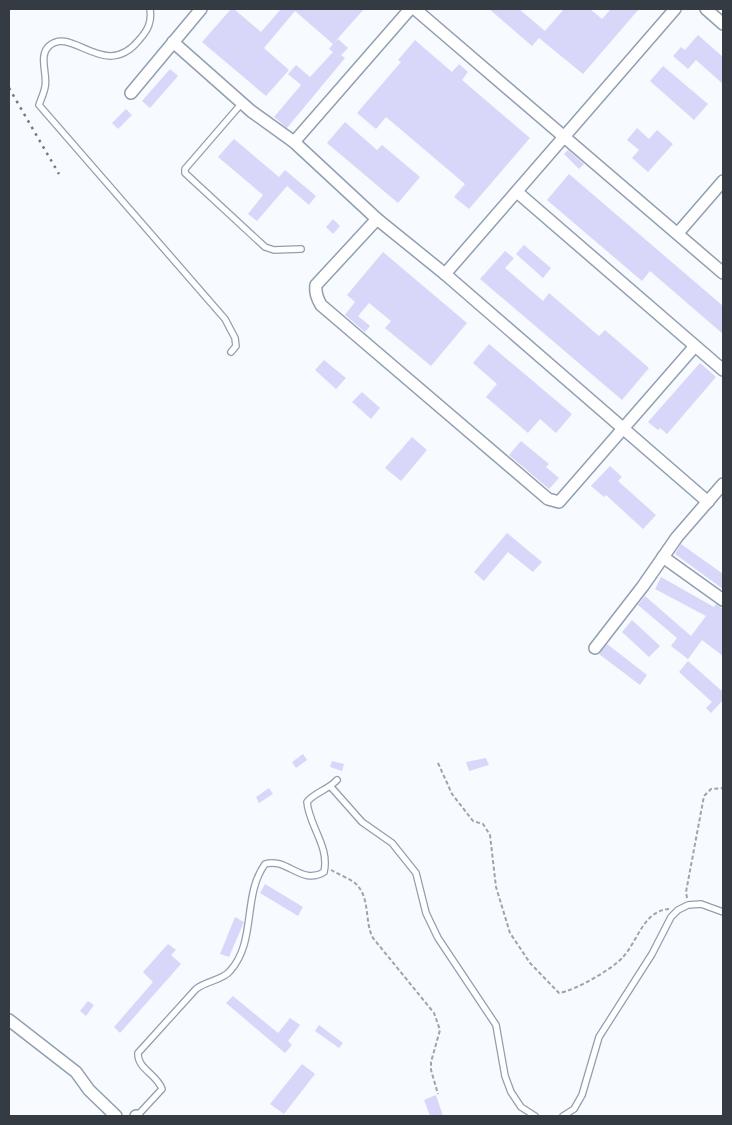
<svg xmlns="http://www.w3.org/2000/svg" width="732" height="1125" viewBox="0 0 732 1125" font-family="Raleway,sans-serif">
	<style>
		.building { fill: #d8d7fa }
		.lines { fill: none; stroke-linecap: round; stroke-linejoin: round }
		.service-casing { stroke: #919fb0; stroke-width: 8 }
		.minor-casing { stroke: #919fb0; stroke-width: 14 }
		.path { stroke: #9fa4a9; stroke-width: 2; stroke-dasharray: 4 2.5; stroke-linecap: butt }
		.service { stroke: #fff; stroke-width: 5.5 }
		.minor { stroke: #fff; stroke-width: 11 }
		.rail { stroke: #73787e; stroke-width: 2.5; stroke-dasharray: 2.5 5; stroke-linecap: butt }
	</style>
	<rect width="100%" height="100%" fill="#f7fafe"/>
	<g class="building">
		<path d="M231,9H234L261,32L281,9H364L333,44L338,39L348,48L341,55L345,58L287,128L274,117L301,85L288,74L296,65L310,77L333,52L329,49L333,44L295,11L264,48L289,70L266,96L202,42Z"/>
		<path d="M489,9H519L545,31L564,9H590L602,19L611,9H639L583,74L539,38L532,46Z"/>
		<path d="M698,35L723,57V84L696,60L688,69L673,56L681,47L685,50Z"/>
		<path d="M415,40L452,72L459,64L468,72L462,80L530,138L469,209L454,197L465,184L386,117L376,129L357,113L401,62L398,60Z"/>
		<path d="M663,66L708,104L694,120L650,81Z"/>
		<path d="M170,69L178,76L150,108L142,101Z"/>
		<path d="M126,109L132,115L118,129L112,123Z"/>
		<path d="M345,122L377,150L382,145L420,177L398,203L327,143Z"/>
		<path d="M637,128L649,139L657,130L673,144L648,172L632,158L639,150L627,140Z"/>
		<path d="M234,139L279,177L285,170L316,196L309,205L287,186L257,221L248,214L263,195L218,157Z"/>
		<path d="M568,150L584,164L579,169L564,154Z"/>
		<path d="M569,174L723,306V334L650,271L642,281L547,200Z"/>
		<path d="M333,219L340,226L333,234L326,227Z"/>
		<path d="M524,245L551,268L543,278L516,254Z"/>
		<path d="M505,251L514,258L505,268L543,301L549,293L599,336L605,330L649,368L622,400L480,279Z"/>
		<path d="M383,252L467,323L431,366L385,328L391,321L369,303L358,316L370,326L365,332L345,315L355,302L347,295Z"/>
		<path d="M489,344L572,414L556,433L540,419L528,433L486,397L497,384L473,363Z"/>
		<path d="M324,360L346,378L336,389L315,370Z"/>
		<path d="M700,363L716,377L667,434L660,428L658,430L648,422Z"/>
		<path d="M362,392L380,408L371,419L352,402Z"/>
		<path d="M412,437L427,450L401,481L385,468Z"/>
		<path d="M521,441L549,464L546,467L559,478L549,489L509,455Z"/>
		<path d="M610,466L622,477L618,481L656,515L643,529L606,495L604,497L591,486Z"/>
		<path d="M507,533L542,562L533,572L508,552L484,581L474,572Z"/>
		<path d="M681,544L723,574V589L675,554Z"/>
		<path d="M661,577L714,607L716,604L723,609V656L702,640L688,659L671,646L677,638L638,605L645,596L691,636L706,616L655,589Z"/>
		<path d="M632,620L660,646L649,657L622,632Z"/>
		<path d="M607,644L647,675L640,685L599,654Z"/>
		<path d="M688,661L723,692V700L711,713L706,708L712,702L679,672Z"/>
		<path d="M303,754L307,760L296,768L292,762Z"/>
		<path d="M486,758L489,765L469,771L466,762Z"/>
		<path d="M332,761L344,764L342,771L330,767Z"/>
		<path d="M269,788L273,794L259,803L256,797Z"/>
		<path d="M265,884L303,907L298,916L260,893Z"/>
		<path d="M235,917L244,922L229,957L220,954Z"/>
		<path d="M168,944L176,950L171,955L181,964L120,1033L114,1027L153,982L143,972Z"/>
		<path d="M233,996L278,1033L290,1018L300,1025L288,1041L292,1045L285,1053L226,1003Z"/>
		<path d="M88,1001L94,1005L86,1016L80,1011Z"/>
		<path d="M319,1025L343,1043L339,1048L315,1031Z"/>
		<path d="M302,1064L315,1074L284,1114L270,1104Z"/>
		<path d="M436,1095L443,1116H430L424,1100Z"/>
	</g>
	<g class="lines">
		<g class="service-casing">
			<g id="service">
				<path d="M150,9C152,22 148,30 139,40C105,82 72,25 49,46C38,56 48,75 45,87C44,93 41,99 39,105L225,319L235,338L236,346L231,352"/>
				<path d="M242,103L185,169V173L265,247L274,250L301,249"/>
				<path d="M331,787L362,822L392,843L416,873L426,913L438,938L496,1025L505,1076L511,1092L521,1107L535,1116"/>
				<path d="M137,1116L162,1089C157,1074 137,1069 138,1053L196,989C206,981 223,980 230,971C257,941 242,896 265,864C287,857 302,886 324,872C330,847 309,826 307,802C315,792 328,790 337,780"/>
				<path d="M563,1116L574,1109L582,1095L599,1037L652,954L671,917L678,910L688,905L701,904L723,912"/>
			</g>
		</g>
		<g class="minor-casing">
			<g id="minor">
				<path d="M415,9L723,273"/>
				<path d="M706,9L723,24"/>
				<path d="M173,42L251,111L294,142L377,219L445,274L675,9"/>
				<path d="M131,93L201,9"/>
				<path d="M294,142L410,9"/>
				<path d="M517,192L723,370"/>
				<path d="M377,219L316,285C315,293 317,298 321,305L548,499L559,502L695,346"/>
				<path d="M678,233L723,181"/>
				<path d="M445,274L708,502"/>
				<path d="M663,557L723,600"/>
				<path d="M595,648L643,586L677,537L723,484"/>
				<path d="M9,1020L76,1072L89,1090L116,1116"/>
				<path d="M136,1116H137"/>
			</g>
		</g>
		<g class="path">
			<path d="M438,763L452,794L473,821L483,824L490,835L496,887L510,933L530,963L559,993C574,991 613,969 623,957C638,941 643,911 669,909"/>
			<path d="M331,870C338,874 348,878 355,883C371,897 364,922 373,938L434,1013L440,1030L431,1062V1070L438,1094"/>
			<path d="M687,898L686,892L704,796L711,789L723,788"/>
		</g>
		<use href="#service" class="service"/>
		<use href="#minor" class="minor"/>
		<path class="rail" d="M9,88L59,174"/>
	</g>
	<rect width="732" height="1125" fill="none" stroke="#353b42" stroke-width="20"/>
</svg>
